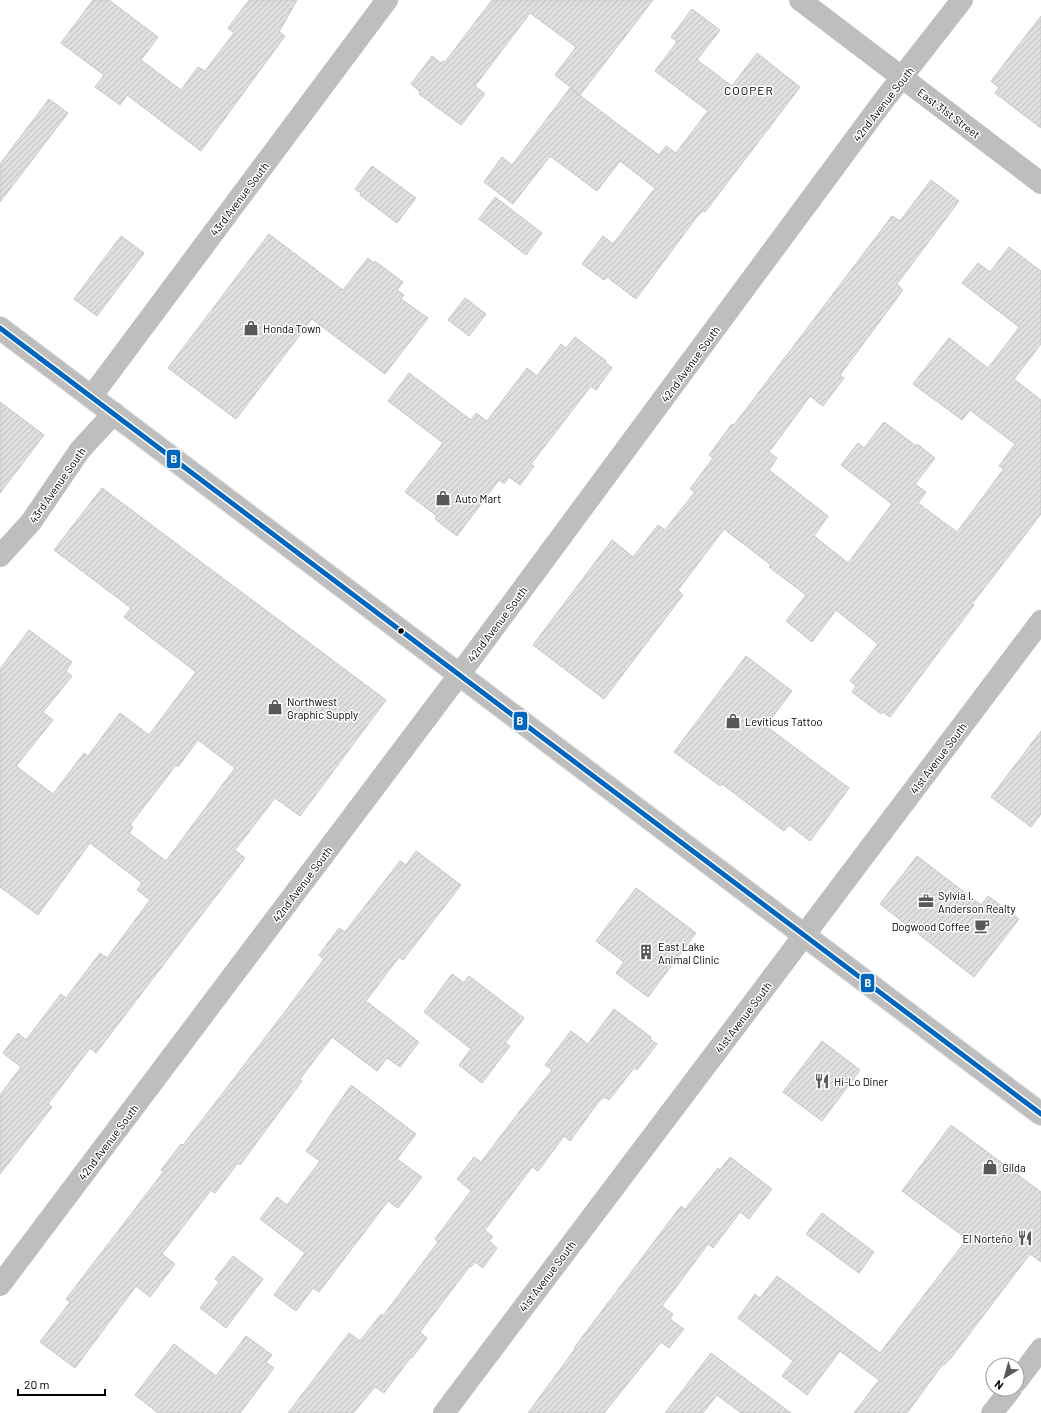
<svg xmlns="http://www.w3.org/2000/svg" width="1041" height="1413" viewBox="0 0 1041 1413" font-family="Barlow,sans-serif">
	<style>
		.building { fill: url(#building-hatch); stroke: #c7c7c7; fill-rule: evenodd }
		.lines { fill: none; stroke-linecap: round; stroke-linejoin: round }
		.primary-casing { stroke: #dbdbdb; stroke-width: 24 }
		.minor { stroke: #bebebe; stroke-width: 22 }
		.tertiary { stroke: #bebebe; stroke-width: 22 }
		.primary { stroke: #bebebe; stroke-width: 22 }
		.bus-1-casing { stroke: #fff; stroke-width: 8 }
		.bus-1 { stroke: #0065bd; stroke-width: 5 }
		.bus-dot { fill: #000; stroke: #fff; stroke-width: 1.5 }
		.labels { text-anchor: middle; dominant-baseline: central; stroke-width: 3; stroke-linejoin: round; paint-order: stroke }
		.street-label { font-size: 11px; fill: #000; stroke: #fff }
		.poi-label { font-size: 11px; fill: #000; stroke: #fff; text-anchor: start }
		.neighbourhood-label { font-size: 12px; letter-spacing: 1px; fill: #000; stroke: #fff }
		.line-badge { stroke: #fff; stroke-width: 1.5 }
		.badge-label { font-size: 11px; text-anchor: middle; font-weight: bold; fill: #fff }
	</style>
	<defs>
		<pattern id="building-hatch" width="6" height="6" patternUnits="userSpaceOnUse"><rect width="6" height="6" fill="#dfdfdf"/><path d="M-1 1l2-2M0 6l6-6M5 7l2-2" fill="none" stroke="#bebebe"/></pattern>
	</defs>
	<rect width="100%" height="100%" fill="#fff"/>
	<g class="building">
		<path d="M93,0H109L158,37L141,60L181,90L198,67L205,71L234,33L228,28L249,0H297L279,32L285,36L201,151L127,95L120,105L95,87L104,75L61,43Z"/>
		<path d="M492,0H653L580,95L555,75L576,47L530,13L475,86L485,94L461,125L419,94L420,92L411,84L432,56L441,63L443,61L445,62Z"/>
		<path d="M692,9L720,30L697,60L732,86L757,53L800,87L705,212L703,211L696,218L636,299L607,277L604,280L582,264L603,236L613,244L655,188L620,161L597,191L550,156L513,204L484,182L502,157L512,165L570,88L659,155L666,146L676,153L708,111L655,71L677,42L671,37Z"/>
		<path d="M1041,16V128L995,93L999,88L991,81Z"/>
		<path d="M49,99L68,113L0,202V164Z"/>
		<path d="M372,166L416,198L397,223L360,195L361,193L355,189Z"/>
		<path d="M931,180L959,201L897,284L903,290L840,375L844,378L823,406L810,396L769,452L777,458L769,470L828,516L814,536L848,563L892,504L841,465L858,443L864,448L884,422L916,446L917,444L935,458L915,484L926,492L918,503L957,532L1000,474L1004,469L999,466L1015,444L970,410L962,420L913,384L949,338L988,368L1015,333L1019,327L962,283L978,263L990,272L1009,247L1041,271V344L1014,379L1041,400V514L972,604L974,605L890,717L883,712L881,714L852,692L856,686L850,681L878,644L836,610L812,642L786,621L806,595L769,567L771,565L724,529L678,590L683,595L604,699L533,645L612,540L633,557L658,525L665,530L695,492L690,489L713,458L709,455L732,424L734,425L892,216L900,221Z"/>
		<path d="M495,197L542,233L526,255L479,219Z"/>
		<path d="M269,234L343,290L368,258L374,263L375,261L403,282L397,290L404,295L401,299L428,318L385,374L312,319L236,419L168,368Z"/>
		<path d="M121,236L144,253L97,316L74,299Z"/>
		<path d="M465,298L486,314L469,336L448,320Z"/>
		<path d="M575,337L606,361L605,362L612,368L596,390L591,386L531,464L534,466L520,485L509,477L504,484L499,480L457,536L435,519L437,516L405,492L443,443L388,401L409,373L471,420L476,413L487,421L527,368L537,376L561,344L566,348Z"/>
		<path d="M0,402L44,435L0,493Z"/>
		<path d="M102,488L386,700L300,816L275,798L235,850L245,858L96,1053L90,1048L48,1104L52,1107L0,1174V1095L21,1067L3,1053L18,1033L26,1040L61,994L66,998L100,953L107,958L150,900L137,890L142,883L90,843L38,915L0,887V669L29,630L72,662L66,671L72,676L43,712L53,720L16,766L53,794L84,753L88,756L120,713L149,735L196,672L124,617L131,608L54,550ZM198,740L235,768L166,861L129,833L133,827L130,825L176,765L178,767Z"/>
		<path d="M746,656L792,691L766,726L849,788L810,841L789,825L784,831L722,784L720,786L674,752Z"/>
		<path d="M1041,731V814L1031,827L991,797Z"/>
		<path d="M416,851L461,885L403,960L399,957L366,1001L419,1042L400,1067L387,1058L377,1071L332,1037L300,1079L302,1081L240,1165L238,1163L215,1193L211,1190L162,1254L175,1264L150,1297L136,1286L75,1368L40,1342L70,1302L66,1299L164,1171L161,1170L181,1144L183,1145L290,1005L324,959L319,955L339,928L345,932L400,861L406,865Z"/>
		<path d="M917,856L981,905L988,896L1019,919L974,977L880,904Z"/>
		<path d="M636,888L696,933L648,997L616,973L624,962L596,941Z"/>
		<path d="M452,974L464,983L469,976L524,1018L505,1043L510,1046L482,1083L459,1065L471,1049L424,1012Z"/>
		<path d="M614,1009L651,1037L650,1039L657,1044L637,1070L634,1068L609,1100L604,1097L597,1104L570,1141L564,1136L538,1171L532,1167L485,1230L493,1237L489,1241L497,1248L483,1268L475,1262L471,1267L470,1266L420,1332L427,1338L412,1358L411,1357L384,1393L375,1387L353,1413H288L349,1333L360,1341L381,1314L383,1316L438,1242L435,1239L471,1191L457,1179L474,1157L481,1162L516,1116L552,1070L545,1065L571,1031L588,1044Z"/>
		<path d="M822,1041L860,1070L822,1121L783,1092Z"/>
		<path d="M351,1085L416,1134L397,1159L422,1177L398,1208L388,1201L319,1292L313,1288L296,1311L274,1295L305,1253L260,1219L277,1197L287,1205L320,1161L306,1151Z"/>
		<path d="M951,1125L1041,1192V1262L1030,1254L951,1358L944,1365L943,1364L907,1413H854L879,1380L840,1351L807,1395L782,1376L793,1361L738,1318L755,1294L760,1298L777,1276L880,1353L967,1239L902,1191Z"/>
		<path d="M730,1157L772,1189L749,1219L740,1212L713,1248L708,1244L662,1306L673,1314L670,1319L684,1329L669,1348L661,1342L604,1413H528L575,1349L574,1348L681,1206L685,1209L718,1168L720,1170Z"/>
		<path d="M822,1213L874,1252L859,1273L806,1234Z"/>
		<path d="M233,1256L263,1279L226,1328L200,1308L219,1282L215,1279Z"/>
		<path d="M246,1336L272,1355L266,1362L274,1368L240,1413H158L135,1395L174,1344L216,1376Z"/>
		<path d="M711,1353L791,1413H741L717,1395L703,1413H665Z"/>
	</g>
	<g class="lines">
		<g class="primary-casing">
			<path id="primary" d="M0,328L1041,1114"/>
		</g>
		<g class="minor">
			<path d="M800,0L1041,183"/>
			<path d="M91,397L387,0"/>
			<path d="M0,556L31,522L80,450L114,413"/>
			<path d="M0,1285L459,675"/>
			<path d="M1017,1381L1041,1349"/>
			<path d="M444,1413L1041,621"/>
			<path d="M992,1413L1011,1389"/>
		</g>
		<path class="tertiary" d="M459,675L884,100L962,0"/>
		<use href="#primary" class="primary"/>
		<g class="bus-1-casing">
			<path id="bus-1" d="M0,328L1041,1114"/>
		</g>
		<use href="#bus-1" class="bus-1"/>
	</g>
	<defs>
		<g id="shop-bare" transform="scale(1.2)"><path d="M-5-2.5h2.3a2.7 3.5 0 0 1 5.4 0H5L5.5 6h-11ZM-1.5-2.5h3a1.5 2.3 0 0 0-3 0Z" fill="#595959" stroke="#fff" stroke-width="2.5" paint-order="stroke"/></g>
		<g id="office-bare" transform="scale(1.2)"><path d="M-6-3h4V-5.5h4V-3h4V5H-6ZM-1-4.5V-3h2v-1.5ZM-6 0V1H6V0Z" fill="#595959" stroke="#fff" stroke-width="2.5" paint-order="stroke"/></g>
		<g id="cafe-bare" transform="scale(1.2)"><path d="M-5.5-4.5H6V0H3Q3 3.5 0 3.5H-2.5Q-5.5 3.5-5.5 0ZM3-3.2v2h1.7v-2ZM-6 4.5H4V6H-6Z" fill="#595959" stroke="#fff" stroke-width="2.5" paint-order="stroke"/></g>
		<g id="building-bare" transform="scale(1.2)"><path d="M-4-6H4V6H1V3H-1V6H-4ZM-2.5-4.3h1.7v1.8h-1.7ZM.8-4.3h1.7v1.8H.8ZM-2.5-1h1.7V.8h-1.7ZM.8-1h1.7V.8H.8Z" fill="#595959" stroke="#fff" stroke-width="2.5" paint-order="stroke"/></g>
		<g id="restaurant-bare" transform="scale(1.2)"><path d="M-5-6h1v4h1v-4h1v4h1v-4h1v5L-1.5 .5V6h-2V.5L-5-1ZM5-6V6H3V1.5H1.5Q1.5-4 5-6Z" fill="#595959" stroke="#fff" stroke-width="2.5" paint-order="stroke"/></g>
	</defs>
	<g fill-rule="evenodd">
		<use href="#shop-bare" x="251" y="328"/>
		<use href="#shop-bare" x="443" y="498"/>
		<use href="#shop-bare" x="275" y="707"/>
		<use href="#shop-bare" x="733" y="721"/>
		<use href="#office-bare" x="926" y="901"/>
		<use href="#cafe-bare" x="982" y="926"/>
		<use href="#building-bare" x="646" y="952"/>
		<use href="#restaurant-bare" x="822" y="1081"/>
		<use href="#shop-bare" x="990" y="1167"/>
		<use href="#restaurant-bare" x="1025" y="1238"/>
	</g>
	<circle class="bus-dot" cx="401" cy="631" r="3.5"/>
	<g class="labels">
		<g class="street-label">
			<text transform="translate(883 104) rotate(-52)">42nd Avenue South</text>
			<text transform="translate(949 113) rotate(37)">East 31st Street</text>
			<text transform="translate(239 199) rotate(-53)">43rd Avenue South</text>
			<text transform="translate(690 364) rotate(-54)">42nd Avenue South</text>
			<text transform="translate(57 485) rotate(-55)">43rd Avenue South</text>
			<text transform="translate(497 624) rotate(-53)">42nd Avenue South</text>
			<text transform="translate(938 758) rotate(-53)">41st Avenue South</text>
			<text transform="translate(302 884) rotate(-53)">42nd Avenue South</text>
			<text transform="translate(743 1017) rotate(-53)">41st Avenue South</text>
			<text transform="translate(108 1142) rotate(-53)">42nd Avenue South</text>
			<text transform="translate(547 1276) rotate(-53)">41st Avenue South</text>
		</g>
		<g class="poi-label">
			<text x="263" y="328">Honda Town</text>
			<text x="455" y="498">Auto Mart</text>
			<text x="287" y="701">Northwest<tspan x="287" dy="13">Graphic Supply</tspan></text>
			<text x="745" y="721">Leviticus Tattoo</text>
			<text x="938" y="895">Sylvia I.<tspan x="938" dy="13">Anderson Realty</tspan></text>
			<text x="970" y="926" text-anchor="end">Dogwood Coffee</text>
			<text x="658" y="946">East Lake<tspan x="658" dy="13">Animal Clinic</tspan></text>
			<text x="834" y="1081">Hi-Lo Diner</text>
			<text x="1002" y="1167">Gilda</text>
			<text x="1013" y="1238" text-anchor="end">El Norteño</text>
		</g>
		<g class="neighbourhood-label">
			<text x="749" y="90">COOPER</text>
		</g>
	</g>
	<g class="line-badge">
		<rect x="166" y="449" width="15" height="20" rx="4" fill="#0065bd"/>
		<rect x="513" y="711" width="15" height="20" rx="4" fill="#0065bd"/>
		<rect x="860" y="973" width="15" height="20" rx="4" fill="#0065bd"/>
	</g>
	<g class="badge-label">
		<text x="174" y="463">B</text>
		<text x="520" y="725">B</text>
		<text x="868" y="987">B</text>
	</g>
	<g transform="translate(1005 1377) rotate(217)"><circle r="19" fill="#ffffff" stroke="#999999"/>
	<path d="M0-3L7 15L0 10L-7 15Z" fill="#595959"/>
	<text y="-6" font-size="11" font-weight="bold" text-anchor="middle" fill="#000000">N</text>
	</g>
	<path d="M18 1389v6h87v-6" fill="none" stroke="#000000" stroke-width="2"/>
	<text x="24" y="1389" font-size="12" fill="#000000" stroke="#ffffff" stroke-width="3" paint-order="stroke">20 m</text>
</svg>
